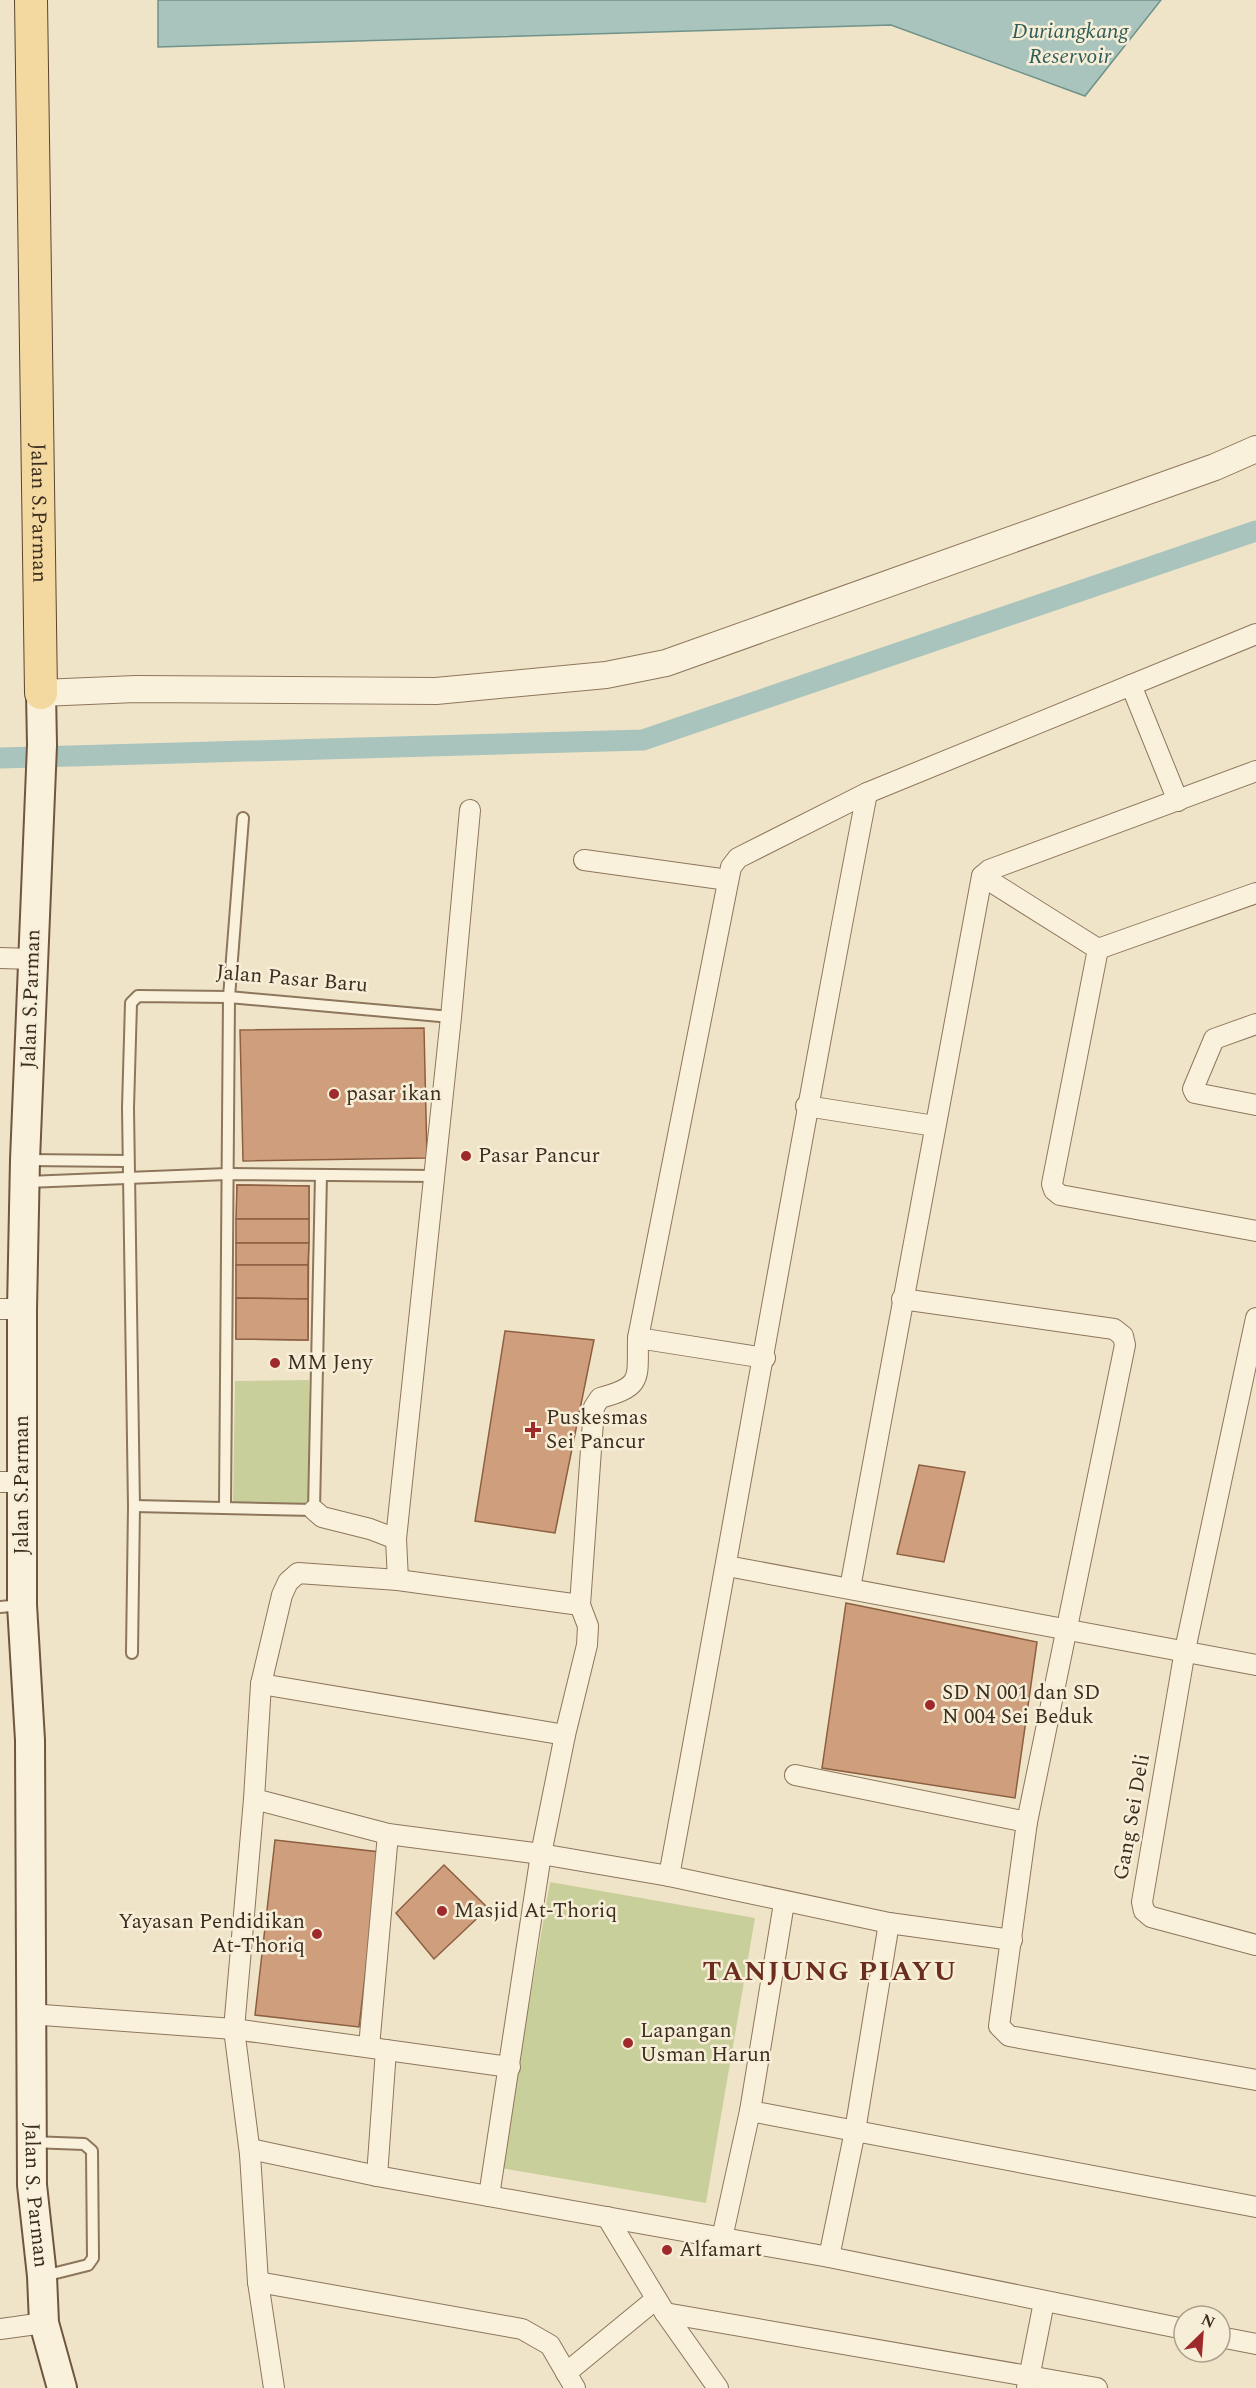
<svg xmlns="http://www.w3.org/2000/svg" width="1256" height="2388" viewBox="0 0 1256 2388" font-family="Spectral,serif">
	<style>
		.green { fill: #c9cf9b }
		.water { fill: #a9c4bc; stroke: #6f938a; stroke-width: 1.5 }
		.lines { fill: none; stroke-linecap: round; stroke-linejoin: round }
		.canal { stroke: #a9c4bc; stroke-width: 21 }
		.building { fill: #cf9f7d; stroke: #8d5f41; stroke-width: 1.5 }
		.service-casing { stroke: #8d765c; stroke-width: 14 }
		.minor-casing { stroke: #8d765c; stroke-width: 22 }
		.tertiary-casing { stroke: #8d765c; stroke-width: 28 }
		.secondary-casing { stroke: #6f573f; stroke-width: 32 }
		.primary-casing { stroke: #5b4430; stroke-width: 34 }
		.service { stroke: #faf1dc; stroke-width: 10 }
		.minor { stroke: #faf1dc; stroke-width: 20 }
		.tertiary { stroke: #faf1dc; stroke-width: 26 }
		.secondary { stroke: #faf1dc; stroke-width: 28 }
		.primary { stroke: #f3d9a0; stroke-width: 32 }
		.poi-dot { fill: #9e2a2b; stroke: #f7eed8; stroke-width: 2 }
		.labels { text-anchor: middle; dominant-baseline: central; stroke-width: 5; stroke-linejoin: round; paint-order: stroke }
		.street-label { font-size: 21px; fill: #3d2e20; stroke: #f7eed8 }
		.poi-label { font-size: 21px; fill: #3d2e20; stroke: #f7eed8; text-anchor: start }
		.water-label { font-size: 22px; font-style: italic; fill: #2f5d5a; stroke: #f7eed8 }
		.district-label { font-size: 27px; font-weight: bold; letter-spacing: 1.5px; fill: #6b2e1e; stroke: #f7eed8 }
	</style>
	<rect width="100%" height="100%" fill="#f0e4c8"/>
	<g class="green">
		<path d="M309,1380L310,1505L233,1502L235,1381Z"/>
		<path d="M550,1882L755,1918L706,2203L501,2168Z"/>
	</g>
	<path class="water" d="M158,0H1161L1085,96L891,25L158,47Z"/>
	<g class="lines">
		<path class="canal" d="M0,758L643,740L1256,531"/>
	</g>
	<g class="building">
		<path d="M424,1028L427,1158L243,1161L240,1030Z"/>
		<path d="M237,1185L309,1186L308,1340L236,1339Z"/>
		<path d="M237,1185L309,1186V1219H236Z"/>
		<rect x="236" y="1219" width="73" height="24"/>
		<path d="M236,1243H309L308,1265H236Z"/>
		<path d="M236,1265H308V1299L236,1298Z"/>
		<path d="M236,1298L308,1299V1340L236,1339Z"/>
		<path d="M505,1331L594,1340L555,1533L475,1521Z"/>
		<path d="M919,1465L965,1472L944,1562L897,1554Z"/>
		<path d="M846,1603L1037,1642L1015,1798L822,1768Z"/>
		<path d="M275,1840L380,1852L359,2027L255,2015Z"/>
		<path d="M444,1865L488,1908L434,1959L396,1913Z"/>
	</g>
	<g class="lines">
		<g class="service-casing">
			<g id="service">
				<path d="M26,1160L128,1161"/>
				<path d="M27,1182L227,1174L434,1176"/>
				<path d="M134,1506L314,1510L321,1175"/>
				<path d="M225,1506L229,997L243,818"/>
				<path d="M0,1607L21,1605"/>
				<path d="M132,1653L134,1506L128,1108L131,1003L138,996L229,997L451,1017"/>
				<path d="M31,2142L84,2144L92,2151L93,2258L88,2265L44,2276"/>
			</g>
		</g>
		<g class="minor-casing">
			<g id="minor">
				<path d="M1131,685L1178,801"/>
				<path d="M470,810L451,1017L396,1539L398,1580L580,1605"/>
				<path d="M584,860L728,880"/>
				<path d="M982,876L1098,949L1256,893"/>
				<path d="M1098,949L1052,1184L1054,1190L1060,1195L1256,1231"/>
				<path d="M0,958L33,959"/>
				<path d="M1256,1024L1214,1039L1193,1089L1195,1093L1256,1105"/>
				<path d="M806,1106L935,1126"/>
				<path d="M902,1299L1114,1329L1123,1336L1125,1345L1027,1822L999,2026L1009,2036L1256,2080"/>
				<path d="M0,1309H22"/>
				<path d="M1256,1318L1185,1650L1142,1902L1144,1911L1151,1917L1256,1945"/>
				<path d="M638,1338L765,1358"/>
				<path d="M0,1482H22"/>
				<path d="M314,1510L322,1517L370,1529L396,1539"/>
				<path d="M727,1566L1256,1665"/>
				<path d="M398,1580L298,1573L288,1582L282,1595L261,1684L254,1799L388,1834L541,1854L669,1876L889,1923L1012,1940"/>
				<path d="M850,1588L982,876L989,870L1256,771"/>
				<path d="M261,1684L565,1735"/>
				<path d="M795,1775L1027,1822"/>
				<path d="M254,1799L234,2029L250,2154L258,2282L274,2388"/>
				<path d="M669,1876C736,1515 797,1154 867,793"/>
				<path d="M29,2014L234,2029L510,2067"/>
				<path d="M369,2047L388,1834"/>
				<path d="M750,2111L1256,2207"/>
				<path d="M250,2154L255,2150L377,2176L829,2257L1184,2329"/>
				<path d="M377,2176L386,2050"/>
				<path d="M489,2196L541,1854L565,1735L587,1645L588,1626L580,1605L594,1407L600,1398C644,1386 637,1379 638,1338L731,867L738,858L867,793L1256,634"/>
				<path d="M607,2217L665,2313L718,2388"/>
				<path d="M722,2238L750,2111L784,1903"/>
				<path d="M829,2257L855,2131L889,1923"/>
				<path d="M258,2282L522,2329L550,2345L575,2388"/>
				<path d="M665,2313L1097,2388"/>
				<path d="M0,2329L44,2323"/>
				<path d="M1220,2337L1256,2344"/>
				<path d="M566,2373L656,2299"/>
				<path d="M1027,2388L1044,2302"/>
			</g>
		</g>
		<g class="tertiary-casing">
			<path id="tertiary" d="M41,693L136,689L436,691L606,675L666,663L1215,467L1256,449"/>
		</g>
		<g class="secondary-casing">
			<g id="secondary">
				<path id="s1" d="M41,693L42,745L25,1160L22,1309V1605L30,1740L32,2185L42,2276L44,2323L62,2388"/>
			</g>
		</g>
		<g class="primary-casing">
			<g id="primary">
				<path id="s2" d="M31,0L41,693"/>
			</g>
		</g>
		<use href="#service" class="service"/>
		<use href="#minor" class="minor"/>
		<use href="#tertiary" class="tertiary"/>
		<use href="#secondary" class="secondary"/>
		<use href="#primary" class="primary"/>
	</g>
	<g class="poi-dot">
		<circle cx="334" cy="1094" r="6"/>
		<circle cx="466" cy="1156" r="6"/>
		<circle cx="275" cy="1363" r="6"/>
		<path d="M530 1421h6v6h6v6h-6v6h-6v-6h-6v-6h6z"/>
		<circle cx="930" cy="1705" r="6"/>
		<circle cx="442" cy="1911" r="6"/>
		<circle cx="317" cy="1934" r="6"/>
		<circle cx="628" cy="2043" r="6"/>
		<circle cx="667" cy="2250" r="6"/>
	</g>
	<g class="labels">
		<g class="street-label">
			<text stroke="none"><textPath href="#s2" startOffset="513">Jalan S.Parman</textPath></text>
			<text transform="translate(292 979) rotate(5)">Jalan Pasar Baru</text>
			<text transform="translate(31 999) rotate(-88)">Jalan S.Parman</text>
			<text transform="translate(22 1485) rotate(-90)">Jalan S.Parman</text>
			<text transform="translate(1132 1817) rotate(-80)">Gang Sei Deli</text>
			<text stroke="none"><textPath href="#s1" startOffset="1503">Jalan S. Parman</textPath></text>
		</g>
		<g class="poi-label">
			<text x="346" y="1094">pasar ikan</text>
			<text x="478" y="1156">Pasar Pancur</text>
			<text x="287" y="1363">MM Jeny</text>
			<text x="546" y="1418">Puskesmas<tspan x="546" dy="24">Sei Pancur</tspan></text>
			<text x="942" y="1693">SD N 001 dan SD<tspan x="942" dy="24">N 004 Sei Beduk</tspan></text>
			<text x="454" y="1911">Masjid At-Thoriq</text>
			<text x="305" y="1922" text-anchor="end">Yayasan Pendidikan<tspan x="305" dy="24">At-Thoriq</tspan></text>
			<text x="640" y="2031">Lapangan<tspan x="640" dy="24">Usman Harun</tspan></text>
			<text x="679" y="2250">Alfamart</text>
		</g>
		<g class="water-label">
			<text x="1070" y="31">Duriangkang<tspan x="1070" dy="25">Reservoir</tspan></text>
		</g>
		<g class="district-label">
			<text x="830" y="1972">TANJUNG PIAYU</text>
		</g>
	</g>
	<g transform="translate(1202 2334) rotate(25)"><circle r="28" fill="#f7eed8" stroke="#ada18e" stroke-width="1.5"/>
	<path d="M0-4.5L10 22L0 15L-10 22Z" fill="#9e2a2b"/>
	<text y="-9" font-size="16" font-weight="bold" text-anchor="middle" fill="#3d2e20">N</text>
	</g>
</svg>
